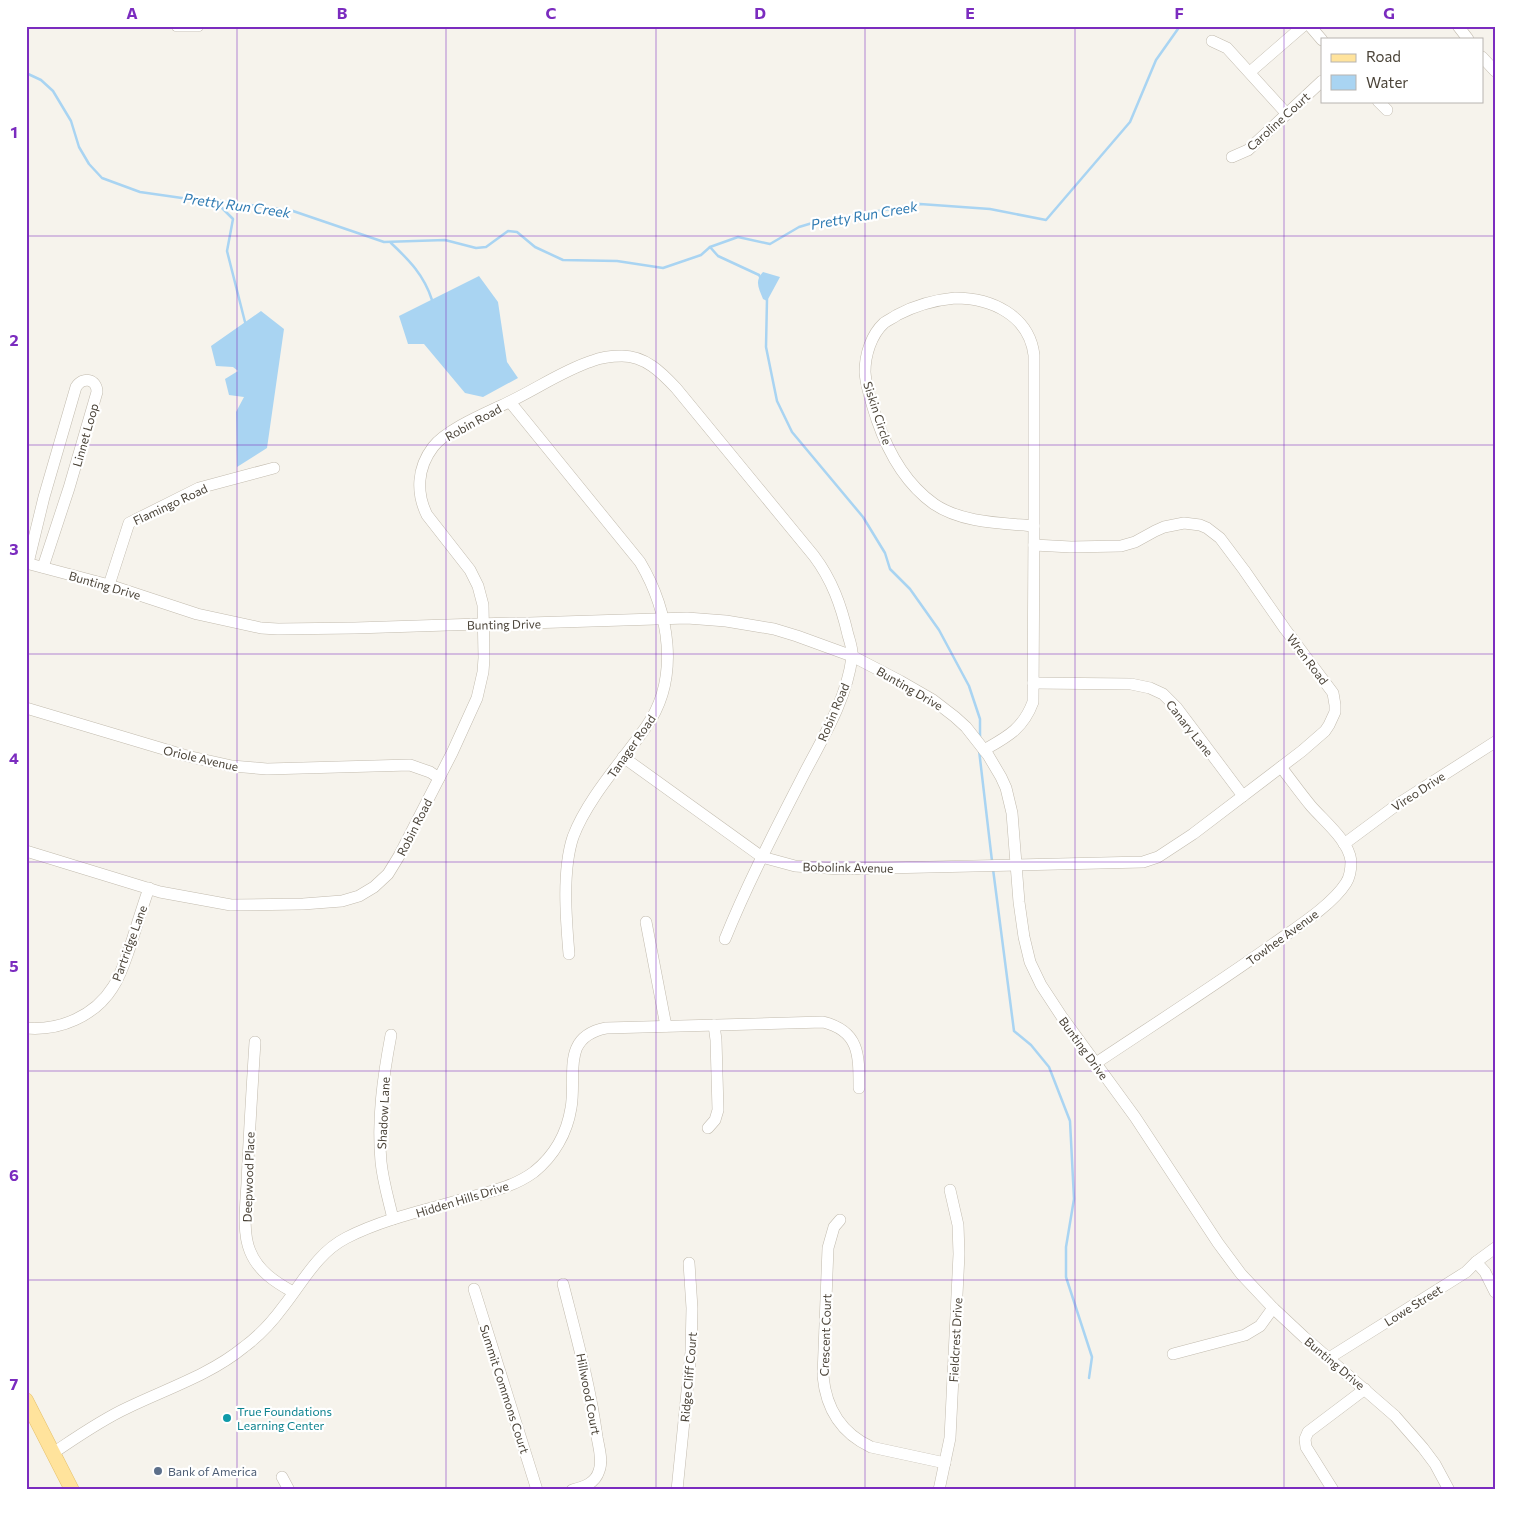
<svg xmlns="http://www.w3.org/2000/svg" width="1521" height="1516" viewBox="0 0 1521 1516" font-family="Commissioner,sans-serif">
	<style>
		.water { fill: #a9d4f2 }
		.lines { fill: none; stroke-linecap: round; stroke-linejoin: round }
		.stream { stroke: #a9d4f2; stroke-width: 2.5 }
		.minor-casing { stroke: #c2bbae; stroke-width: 12 }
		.major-casing { stroke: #e6c16a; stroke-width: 15 }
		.minor { stroke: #fff; stroke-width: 11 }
		.major { stroke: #ffe39c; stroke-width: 14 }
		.grid { fill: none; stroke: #7b2cbf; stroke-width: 1; stroke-opacity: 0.55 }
		.culture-dot { fill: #0f9aa8; stroke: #fff; stroke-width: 2 }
		.service-dot { fill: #5c6f8a; stroke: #fff; stroke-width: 2 }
		.labels { text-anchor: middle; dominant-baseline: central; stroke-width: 4.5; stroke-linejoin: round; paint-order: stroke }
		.street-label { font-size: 12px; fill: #4b4439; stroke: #fff }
		.culture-label { font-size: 12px; fill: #0d838f; stroke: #fff; text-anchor: start }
		.service-label { font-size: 12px; fill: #4e5e75; stroke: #fff; text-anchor: start }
		.water-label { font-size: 14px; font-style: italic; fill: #2e7ab2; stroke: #fff }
		.neatline { fill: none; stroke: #7b2cbf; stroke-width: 2 }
		.grid-label { font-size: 16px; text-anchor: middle; font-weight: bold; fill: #7b2cbf }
	</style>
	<rect width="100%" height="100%" fill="#f6f3ec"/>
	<g class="water">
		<path d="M763,272L780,277L767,301L763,299C759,289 754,281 763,272Z"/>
		<path d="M479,276L498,302L507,362L518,378L483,397L465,393L424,344H408L399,316Z"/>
		<path d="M261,311L284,329L267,448L237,467L236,412L244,397L229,395L225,379L238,371L233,367L216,366L211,346Z"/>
	</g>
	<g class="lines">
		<g class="stream">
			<path d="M26,73L41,80L53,91L71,121L79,147L89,164L102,178L140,192L196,200H214L293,211L384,242L445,240L476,248L486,247L508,231L517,232L535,247L563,260L617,261L663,268L701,255L710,247L738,237L770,244L799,227L819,221L920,204L990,209L1046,220L1130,122L1156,60L1180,26"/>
			<path d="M214,200L233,219L227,251L245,322"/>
			<path d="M391,243C409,260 424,275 432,300"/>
			<path d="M710,247L718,256L759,275L760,277"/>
			<path d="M767,299L766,347L777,401L792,432L863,517L885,553L890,569L910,589L939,630L969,686L980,719V737"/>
			<path d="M979,750L992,861"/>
			<path d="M993,869L1014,1031L1031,1045L1049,1067L1070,1121L1074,1199L1066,1247V1277L1092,1357L1089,1378"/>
		</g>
		<g class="minor-casing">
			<g id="minor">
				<path d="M177,26H198"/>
				<path d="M1310,26L1322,40"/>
				<path d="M1458,26L1468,39"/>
				<path d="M1212,41L1227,48L1286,113"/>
				<path d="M1482,57L1495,71"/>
				<path d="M1250,72L1303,26"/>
				<path d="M1378,101L1387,110"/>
				<path d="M1232,157L1248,150L1322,81"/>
				<path d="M955,298C991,298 1029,315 1034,355V526C1001,523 962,523 934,504C906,484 888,452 877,420C872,404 866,388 865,372C865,355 871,335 884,323C888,320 893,318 897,315C916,305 934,300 955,298Z"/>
				<path d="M510,402L640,562C669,611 681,678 646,727C623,760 587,799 573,837C562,870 566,919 569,954"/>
				<path d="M26,563L109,585L197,614L261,628L278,629L355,628L510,623H529L687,618L726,621L774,629L797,636L852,656L900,681L933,700L955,717L966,727L988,755L1001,777L1006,788L1012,813L1019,902L1024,937L1030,962L1041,985L1062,1017L1135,1117L1218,1243L1241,1274L1273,1308L1304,1337L1395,1416L1423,1448L1435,1464L1449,1490"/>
				<path d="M28,563L44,497L76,387C83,376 97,379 97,392L69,488L43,567"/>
				<path d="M109,585L129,523L199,488L274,468"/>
				<path d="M1033,683L1131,684L1150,688L1163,694L1177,708L1243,796"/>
				<path d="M26,708L187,756L232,766L267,769L410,765L430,772L439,778"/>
				<path d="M984,750C1007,737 1023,729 1033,702L1034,526"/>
				<path d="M623,757L762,857L795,866L840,869L1143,862L1158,857L1193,834L1302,751L1325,731L1329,725L1335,712V705L1333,693L1285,629L1244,570L1220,538L1207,528L1200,525L1184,523L1164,527L1155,531L1135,542L1121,546L1071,547L1034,545"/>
				<path d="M1344,844L1398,804L1495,742"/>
				<path d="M26,851L160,892L231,905L303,904L342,901L359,896L374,887L388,874L399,856L452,753L477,698L483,672L484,658L483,605L478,586L470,570L427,515C416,493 417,468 433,447C448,428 489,412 511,401C538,388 564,370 592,361C602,357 612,356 622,356C645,356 661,372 676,388L814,556C832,580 841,605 848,635C850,642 853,650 852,657C847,698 824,736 805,772C777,827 748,882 725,939"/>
				<path d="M646,922L666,1026"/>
				<path d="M26,1028C60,1031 95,1016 113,987C121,975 125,961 130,947C136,928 142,908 149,888"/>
				<path d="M391,1035C383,1077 377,1120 381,1162C383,1182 389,1201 393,1219"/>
				<path d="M255,1042C252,1089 249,1136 247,1183C246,1203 242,1232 250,1251C258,1271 275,1282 293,1292"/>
				<path d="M1096,1063C1156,1023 1217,984 1276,942C1297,927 1332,905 1346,883C1350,877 1351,869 1351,861C1349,841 1324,821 1311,806C1301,794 1291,780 1281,767"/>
				<path d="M708,1128L715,1120L718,1110L716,1040L714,1025"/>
				<path d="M840,1220L834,1227L828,1248L823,1376C826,1408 841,1433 871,1447L945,1463"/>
				<path d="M1476,1262L1485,1272L1495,1292"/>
				<path d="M563,1284C576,1335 590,1385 597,1437C599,1448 603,1461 599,1471C595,1484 583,1487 572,1490"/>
				<path d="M474,1289L537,1490"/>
				<path d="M1173,1354L1245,1335L1260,1326L1273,1308"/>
				<path d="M1329,1358L1466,1272L1476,1262L1495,1248"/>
				<path d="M53,1453C77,1437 101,1420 127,1408C166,1389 210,1375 244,1347C259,1336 272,1322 283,1307C303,1282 317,1253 346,1238C385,1218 430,1209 471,1197C493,1191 515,1186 534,1172C554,1156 567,1133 571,1108C577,1076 560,1037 606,1028L823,1022C860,1031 859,1056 859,1088"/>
				<path d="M282,1477L289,1490"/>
				<path d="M677,1490L691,1352L692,1308L689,1263"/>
				<path d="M939,1490L950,1438L959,1254L958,1225L950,1190"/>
				<path d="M1333,1490L1306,1447L1305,1439L1308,1432L1365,1389"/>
			</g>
		</g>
		<g class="major-casing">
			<path id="major" d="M26,1400L72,1490"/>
		</g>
		<use href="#minor" class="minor"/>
		<use href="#major" class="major"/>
	</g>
	<path class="grid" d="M237,26V1490M446,26V1490M656,26V1490M865,26V1490M1075,26V1490M1284,26V1490M26,236H1495M26,445H1495M26,654H1495M26,862H1495M26,1071H1495M26,1280H1495"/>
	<circle class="culture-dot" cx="227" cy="1418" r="5"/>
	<circle class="service-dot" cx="158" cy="1471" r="5"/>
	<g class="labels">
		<g class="street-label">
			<text transform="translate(1278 121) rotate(-42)">Caroline Court</text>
			<text transform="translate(878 413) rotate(72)">Siskin Circle</text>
			<text transform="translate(473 422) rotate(-29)">Robin Road</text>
			<text transform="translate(85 435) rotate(-74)">Linnet Loop</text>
			<text transform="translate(170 504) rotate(-25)">Flamingo Road</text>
			<text transform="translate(105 585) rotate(16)">Bunting Drive</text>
			<text transform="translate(504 624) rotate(-1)">Bunting Drive</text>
			<text transform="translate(1308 659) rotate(53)">Wren Road</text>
			<text transform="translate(910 688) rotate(30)">Bunting Drive</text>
			<text transform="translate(833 712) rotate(-67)">Robin Road</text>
			<text transform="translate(1190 728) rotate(52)">Canary Lane</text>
			<text transform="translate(631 746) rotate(-55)">Tanager Road</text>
			<text transform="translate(201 758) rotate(13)">Oriole Avenue</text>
			<text transform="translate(1418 791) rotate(-33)">Vireo Drive</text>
			<text transform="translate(414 827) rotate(-63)">Robin Road</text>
			<text transform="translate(848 867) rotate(1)">Bobolink Avenue</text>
			<text transform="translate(1282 937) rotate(-36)">Towhee Avenue</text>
			<text transform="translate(129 943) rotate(-70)">Partridge Lane</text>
			<text transform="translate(1084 1048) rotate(54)">Bunting Drive</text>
			<text transform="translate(383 1113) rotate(-87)">Shadow Lane</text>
			<text transform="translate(248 1177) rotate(-88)">Deepwood Place</text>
			<text transform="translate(462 1199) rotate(-17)">Hidden Hills Drive</text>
			<text transform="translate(1413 1305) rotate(-32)">Lowe Street</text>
			<text transform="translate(825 1335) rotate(-88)">Crescent Court</text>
			<text transform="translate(955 1340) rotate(-87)">Fieldcrest Drive</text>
			<text transform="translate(1335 1363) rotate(40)">Bunting Drive</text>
			<text transform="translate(688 1377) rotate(-85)">Ridge Cliff Court</text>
			<text transform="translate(505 1389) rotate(72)">Summit Commons Court</text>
			<text transform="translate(589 1394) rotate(79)">Hillwood Court</text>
		</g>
		<g class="culture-label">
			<text x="237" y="1411">True Foundations<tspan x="237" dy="14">Learning Center</tspan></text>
		</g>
		<g class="service-label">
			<text x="168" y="1471">Bank of America</text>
		</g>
		<g class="water-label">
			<text transform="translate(237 205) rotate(8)">Pretty Run Creek</text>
			<text transform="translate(864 215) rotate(-10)">Pretty Run Creek</text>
		</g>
	</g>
	<rect width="1521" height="1516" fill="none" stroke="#ffffff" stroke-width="55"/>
	<rect x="1321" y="38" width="162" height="65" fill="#ffffff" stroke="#b7b4b0"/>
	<rect x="1331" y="54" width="25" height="8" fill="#ffe39c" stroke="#b7b4b0"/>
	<text x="1366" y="62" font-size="15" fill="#4b4439">Road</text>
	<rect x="1331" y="75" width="25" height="15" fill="#a9d4f2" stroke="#b7b4b0"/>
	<text x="1366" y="88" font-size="15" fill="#4b4439">Water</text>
	<rect x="28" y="28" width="1466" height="1460" class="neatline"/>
	<g class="grid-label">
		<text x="132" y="19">A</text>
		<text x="342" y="19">B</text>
		<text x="551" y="19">C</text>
		<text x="760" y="19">D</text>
		<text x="970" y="19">E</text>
		<text x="1179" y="19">F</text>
		<text x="1389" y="19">G</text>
		<text x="14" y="138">1</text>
		<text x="14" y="346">2</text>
		<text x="14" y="555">3</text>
		<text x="14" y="764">4</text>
		<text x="14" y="972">5</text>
		<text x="14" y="1181">6</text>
		<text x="14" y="1390">7</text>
	</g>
</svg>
